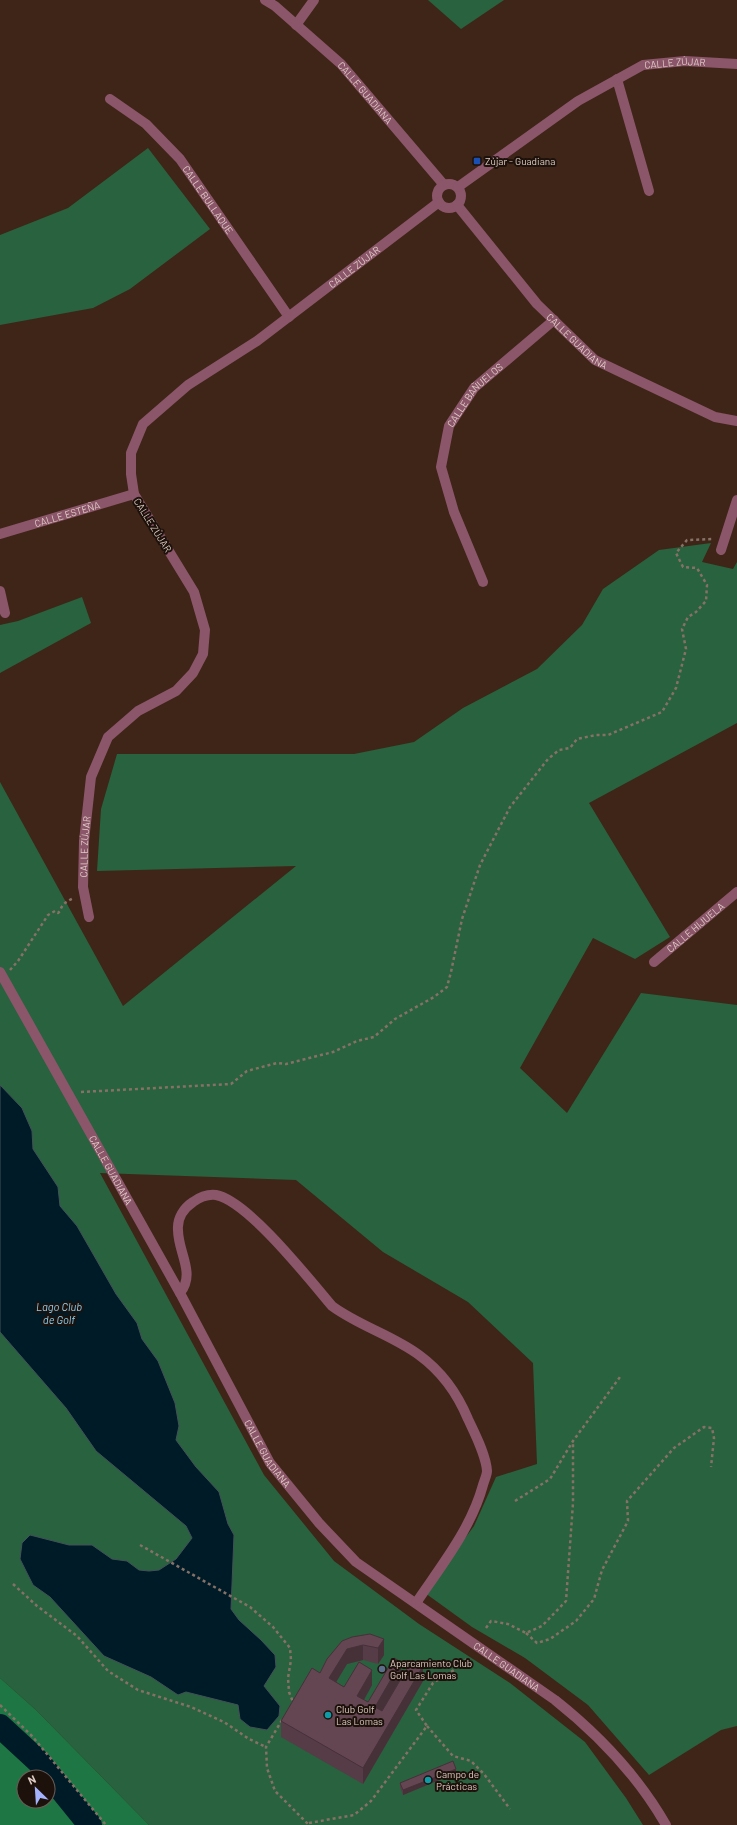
<svg xmlns="http://www.w3.org/2000/svg" width="737" height="1825" viewBox="0 0 737 1825" font-family="Barlow,sans-serif">
	<style>
		.green { fill: #28623e }
		.forest { fill: #1f7645; fill-rule: evenodd }
		.water { fill: #001b28; stroke: #435057 }
		.lines { fill: none; stroke-linecap: round; stroke-linejoin: round }
		.river { stroke: #001b28; stroke-width: 24 }
		.path { stroke: #877166; stroke-width: 2.5; stroke-dasharray: 3 3; stroke-linecap: butt }
		.minor { stroke: #8b556a; stroke-width: 10 }
		.wall { fill: #563c47 }
		.shaded-wall { fill: #463139 }
		.building { fill: #644652; stroke: #463139 }
		.transit-dot { fill: #1a4fb4; stroke: #1d110b; stroke-width: 1.5 }
		.service-dot { fill: #5c6f8a; stroke: #1d110b; stroke-width: 1.5 }
		.culture-dot { fill: #0f9aa8; stroke: #1d110b; stroke-width: 1.5 }
		.labels { text-anchor: middle; dominant-baseline: central; stroke-width: 4; stroke-linejoin: round; paint-order: stroke }
		.street-label { font-size: 10px; fill: #dfcdc5; stroke: #1d110b }
		.poi-label { font-size: 10px; fill: #dfcdc5; stroke: #1d110b; text-anchor: start }
		.water-label { font-size: 11px; font-style: italic; fill: #8ad1f3; stroke: #1d110b }
	</style>
	<rect width="100%" height="100%" fill="#3e2517"/>
	<g class="green">
		<path d="M428,0H504L461,29Z"/>
		<path d="M148,148L210,229L130,289L93,308L0,325V235L68,208Z"/>
		<path d="M711,543L702,562L733,569L737,562V723L589,803L670,937L635,959L593,938L520,1068L567,1113L641,993L737,1005V1726L721,1730L649,1775L588,1705L525,1658L472,1627L425,1593L474,1526L496,1477L537,1464L533,1363L468,1302L383,1252L296,1180L100,1173L264,1475L334,1561L419,1624L510,1683L585,1742L626,1798L643,1825H149L36,1710L0,1678V782L123,1006L296,866L97,871L101,809L117,754H354L414,742L463,708L537,669L582,625L603,589L659,550Z"/>
		<path d="M82,597L91,623L0,673V625L18,621Z"/>
	</g>
	<path class="forest" d="M0,1678L36,1710L149,1825H0ZM24,1777H48V1801H24Z"/>
	<path class="water" d="M0,1085L22,1108L32,1131L33,1149L58,1187L60,1206L77,1226L116,1294L137,1323L142,1339L158,1361L175,1403L179,1426L176,1440L196,1467L219,1492L228,1524L234,1535L231,1609L239,1620L261,1640L275,1655L276,1667L264,1686L280,1706L279,1716L267,1730L250,1727L240,1719L238,1705L186,1692L178,1695L151,1677L104,1656L50,1597L33,1585L20,1559L22,1543L30,1535L69,1545H92L112,1559L127,1561L139,1570L149,1571L159,1570L176,1559L192,1538L186,1526L96,1451L66,1408L0,1332Z"/>
	<g class="lines">
		<path class="river" d="M0,1726L39,1762L90,1825"/>
		<g class="path">
			<path d="M10,970L18,961L48,915L55,911L58,913L60,911C62,904 67,901 74,898"/>
			<path d="M81,1092L231,1084L247,1071L277,1063L286,1064L333,1052L357,1041L374,1037L395,1019L434,997L447,987L451,972L462,919L480,865L510,807L548,759L559,750L570,748L577,739L596,735H608L662,712L676,688L686,649L682,629L688,617L696,612L706,601L707,585L697,568L683,567L676,553L687,540L713,539"/>
			<path d="M515,1501L550,1479L573,1441L620,1377"/>
			<path d="M140,1545L250,1607L273,1627L290,1648L291,1660L288,1678L289,1692L293,1702L292,1704"/>
			<path d="M13,1584L37,1606L77,1636L108,1671L138,1690L191,1707L224,1722L249,1739L266,1747"/>
			<path d="M486,1628L491,1621L508,1624L526,1633L542,1626L566,1601L573,1503V1441"/>
			<path d="M526,1633L537,1643L550,1639L576,1621L594,1599L602,1570L628,1521L627,1501L674,1448L704,1427L712,1428L714,1438L711,1467"/>
			<path d="M0,1705L32,1736L106,1825"/>
			<path d="M282,1720L266,1747L267,1768L275,1791L309,1825"/>
			<path d="M427,1726L453,1756L471,1761L484,1774L510,1809"/>
			<path d="M309,1823L354,1815L371,1801L427,1726L416,1710L433,1683L454,1670L467,1659"/>
		</g>
		<g class="minor">
			<path id="s1" d="M265,0L275,6L341,64L444,185"/>
			<path d="M296,25L314,0"/>
			<path d="M617,79L649,191"/>
			<path id="s2" d="M110,99L146,124L180,159L289,317"/>
			<circle cx="449" cy="196" r="12"/>
			<path id="s3" d="M458,187L578,101L643,65L685,61L737,64"/>
			<path id="s4" d="M457,205L537,304L595,360L715,417L737,421"/>
			<path id="s5" d="M0,534L134,494"/>
			<path d="M721,550L737,500"/>
			<path id="s6" d="M483,582L454,512L441,467L449,426L474,388L554,320"/>
			<path d="M0,591L5,613"/>
			<path id="s7" d="M89,917L83,887L84,841L91,777L108,737L138,711L176,691L193,673L203,654L205,630L194,592L134,494L131,474V453L143,424L188,385L257,341L439,202"/>
			<path id="s8" d="M654,962L737,892"/>
			<path id="s9" d="M0,972L180,1293L270,1463L319,1523L356,1562L555,1700C599,1735 638,1776 666,1825"/>
			<path d="M180,1293C196,1273 178,1253 178,1230C177,1218 184,1208 193,1202C200,1197 207,1194 216,1195C248,1201 309,1279 332,1306C359,1326 392,1335 419,1355C441,1371 458,1395 468,1419C475,1434 486,1455 487,1471C487,1475 484,1481 483,1485C471,1529 441,1566 416,1603"/>
		</g>
	</g>
	<g class="wall">
		<path d="M370,1634L384,1655L378,1664L363,1660L347,1664L336,1682L344,1687L372,1685L364,1700L368,1702L401,1678L382,1711L423,1681L363,1784L281,1737V1721L320,1673Z"/>
		<path d="M456,1773L403,1795L400,1787V1783Z"/>
	</g>
	<g class="shaded-wall">
		<path d="M384,1639V1655L378,1664V1648Z"/>
		<path d="M363,1645V1660L347,1664L329,1694V1678L347,1649Z"/>
		<path d="M401,1662V1678L375,1723V1707Z"/>
		<path d="M423,1666V1681L363,1784V1768Z"/>
		<path d="M372,1670V1685L357,1712V1696Z"/>
		<path d="M456,1769V1773L403,1795V1790Z"/>
	</g>
	<g class="building">
		<path d="M370,1634L384,1639L378,1648L363,1645L347,1649L329,1678L344,1687L359,1662L372,1670L357,1696L368,1702L394,1658L401,1662L375,1707L382,1711L412,1660L423,1666L363,1768L281,1721L312,1668L320,1673L327,1659L342,1641L352,1637Z"/>
		<path d="M453,1761L456,1769L403,1790L400,1783Z"/>
	</g>
	<rect class="transit-dot" x="473" y="157" width="8" height="8" rx="2"/>
	<circle class="service-dot" cx="382" cy="1669" r="4"/>
	<g class="culture-dot">
		<circle cx="328" cy="1715" r="4"/>
		<circle cx="428" cy="1780" r="4"/>
	</g>
	<g class="labels">
		<g class="street-label">
			<text stroke="none"><textPath href="#s3" startOffset="254">CALLE ZÚJAR</textPath></text>
			<text stroke="none"><textPath href="#s1" startOffset="137">CALLE GUADIANA</textPath></text>
			<text stroke="none"><textPath href="#s2" startOffset="142">CALLE BULLAQUE</textPath></text>
			<text stroke="none"><textPath href="#s7" startOffset="828">CALLE ZÚJAR</textPath></text>
			<text stroke="none"><textPath href="#s4" startOffset="182">CALLE GUADIANA</textPath></text>
			<text stroke="none"><textPath href="#s6" startOffset="205">CALLE BAÑUELOS</textPath></text>
			<text stroke="none"><textPath href="#s5" startOffset="70">CALLE ESTEÑA</textPath></text>
			<text transform="translate(153 525) rotate(58)">CALLE ZÚJAR</text>
			<text stroke="none"><textPath href="#s7" startOffset="71">CALLE ZÚJAR</textPath></text>
			<text stroke="none"><textPath href="#s8" startOffset="54">CALLE HIJUELA</textPath></text>
			<text stroke="none"><textPath href="#s9" startOffset="227">CALLE GUADIANA</textPath></text>
			<text stroke="none"><textPath href="#s9" startOffset="551">CALLE GUADIANA</textPath></text>
			<text stroke="none"><textPath href="#s9" startOffset="875">CALLE GUADIANA</textPath></text>
		</g>
		<g class="poi-label">
			<text x="485" y="161">Zújar - Guadiana</text>
			<text x="390" y="1663">Aparcamiento Club<tspan x="390" dy="12">Golf Las Lomas</tspan></text>
			<text x="336" y="1709">Club Golf<tspan x="336" dy="12">Las Lomas</tspan></text>
			<text x="436" y="1774">Campo de<tspan x="436" dy="12">Prácticas</tspan></text>
		</g>
		<g class="water-label">
			<text x="59" y="1306">Lago Club<tspan x="59" dy="13">de Golf</tspan></text>
		</g>
	</g>
	<g transform="translate(36 1789) rotate(335)"><circle r="19" fill="#1d110b" stroke="#6b5c55"/>
	<path d="M0-3L7 15L0 10L-7 15Z" fill="#a3b2fd"/>
	<text y="-6" font-size="11" font-weight="bold" text-anchor="middle" fill="#dfcdc5">N</text>
	</g>
</svg>
